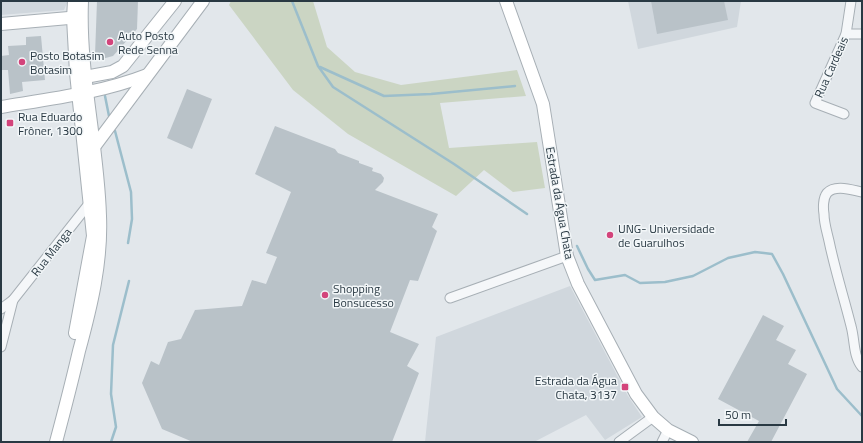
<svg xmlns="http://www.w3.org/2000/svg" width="863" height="443" viewBox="0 0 863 443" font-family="'Titillium Web',sans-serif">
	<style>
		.built { fill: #d0d7dd }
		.green { fill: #cbd5c3 }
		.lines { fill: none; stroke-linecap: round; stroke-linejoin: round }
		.stream { stroke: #9cbecb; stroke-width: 2.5 }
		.building { fill: #b9c2c8 }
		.street-casing { stroke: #a7afb5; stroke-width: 11 }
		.secondary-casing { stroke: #a7afb5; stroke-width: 14 }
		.street { stroke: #f5f7f9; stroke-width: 9 }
		.secondary { stroke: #fff; stroke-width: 12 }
		.poi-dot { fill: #d3447b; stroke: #f2f6f8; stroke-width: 1.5 }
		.labels { text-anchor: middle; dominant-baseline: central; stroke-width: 3; stroke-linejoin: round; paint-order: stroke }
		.poi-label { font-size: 12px; fill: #293943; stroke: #f2f6f8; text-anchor: start }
		.street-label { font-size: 12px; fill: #293943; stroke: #f2f6f8 }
	</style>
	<rect width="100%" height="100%" fill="#e2e7eb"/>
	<g class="built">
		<path d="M1,1H68L64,10L1,15Z"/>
		<path d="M628,1H741L737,27L638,49Z"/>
		<path d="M570,286L628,396L642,417L605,440L586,415L534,442H425L436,337Z"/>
	</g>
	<path class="green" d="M231,1H313L327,47L355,72L401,85L517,70L526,96L440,103L449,148L537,142L545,188L513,192L484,170L456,196L348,134L293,90L229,5Z"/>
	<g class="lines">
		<g class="stream">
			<path d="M292,1L318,66L333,87L454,164L527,214"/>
			<path d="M320,67L384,96L431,94L515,86"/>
			<path d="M105,96L109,116"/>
			<path d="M115,131L131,192L132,219L128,243"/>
			<path d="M577,246L588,269L595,280L625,275L640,283L665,282L693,276L728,258L755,252L772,254L783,274L837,389L862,416"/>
			<path d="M111,442L116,427L111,394L113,345L129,281"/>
		</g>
	</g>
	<g class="building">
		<path d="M97,1H138L137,29L113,56L98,60L95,55Z"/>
		<path d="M651,1H724L728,20L657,34Z"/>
		<path d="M41,36L45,80L22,82L23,91L10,94L8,70H1V56L9,55L8,46L26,45V37Z"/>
		<path d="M187,89L212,99L192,149L167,138Z"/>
		<path d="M275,126L335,149L338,153L359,161V163L373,168L372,171L381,174L384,178L383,182L375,190L438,214L432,227L437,231L418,281L410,280L390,332L419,344L407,366L419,373L392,442H193L162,429L142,383L151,361L159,365L168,342L181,339L195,310L242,306L252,280L266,284L277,257L266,253L291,192L255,174Z"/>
		<path d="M763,315L784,326L776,340L796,350L788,364L807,374L771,442H747L759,421L718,399Z"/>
	</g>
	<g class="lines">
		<g class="street-casing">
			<g id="street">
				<path d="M846,34H862"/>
				<path d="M844,114L815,103L846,34L851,1"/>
				<path d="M862,192C852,190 835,184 827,193C823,198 823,208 824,214C824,223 827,232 829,241C835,270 844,298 851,326C855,340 853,356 862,367"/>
				<path d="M450,298L567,256"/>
				<path d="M1,309L13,300L92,200"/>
				<path d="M1,347L13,300"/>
				<path d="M619,442L653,417"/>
				<path d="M662,442L668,430"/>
			</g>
		</g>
		<g class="secondary-casing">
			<g id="secondary">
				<path d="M74,1L73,18L76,73L93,236L75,333"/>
				<path d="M506,1L543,104L567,256L578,284L636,394L653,417L668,430L692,442"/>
				<path d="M1,24L80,17"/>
				<path d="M85,77L112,72L123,66L175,1"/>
				<path d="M1,107C50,99 101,93 147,75"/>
				<path d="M94,147L203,1"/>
				<path d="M56,442C64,412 72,381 79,351C91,307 102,262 100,216C98,144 79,73 82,1"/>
			</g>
		</g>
		<use href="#street" class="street"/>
		<use href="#secondary" class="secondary"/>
	</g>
	<g class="poi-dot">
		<circle cx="110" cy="42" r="4"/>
		<circle cx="22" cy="62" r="4"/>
		<rect x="6" y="119" width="8" height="8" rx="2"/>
		<circle cx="610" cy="235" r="4"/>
		<circle cx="325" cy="295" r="4"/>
		<rect x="621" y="383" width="8" height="8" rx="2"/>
	</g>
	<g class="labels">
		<g class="poi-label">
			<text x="118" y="35">Auto Posto<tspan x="118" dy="14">Rede Senna</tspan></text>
			<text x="30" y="55">Posto Botasim<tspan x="30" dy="14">Botasim</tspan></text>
			<text x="18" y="116">Rua Eduardo<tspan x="18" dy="14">Frôner, 1300</tspan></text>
			<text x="618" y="228">UNG- Universidade<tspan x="618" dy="14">de Guarulhos</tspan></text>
			<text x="333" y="288">Shopping<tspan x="333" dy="14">Bonsucesso</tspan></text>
			<text x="617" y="380" text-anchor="end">Estrada da Água<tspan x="617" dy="14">Chata, 3137</tspan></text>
		</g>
		<g class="street-label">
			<text transform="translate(831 67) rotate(-66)">Rua Cardeais</text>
			<text transform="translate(560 203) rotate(80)">Estrada da Água Chata</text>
			<text transform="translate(51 252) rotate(-52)">Rua Manga</text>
		</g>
	</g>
	<rect width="863" height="443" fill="none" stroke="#293943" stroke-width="4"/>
	<path d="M719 419v6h67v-6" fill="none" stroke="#293943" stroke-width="2"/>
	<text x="725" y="419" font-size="12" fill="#293943" stroke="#f2f6f8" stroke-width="3" paint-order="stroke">50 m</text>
</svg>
